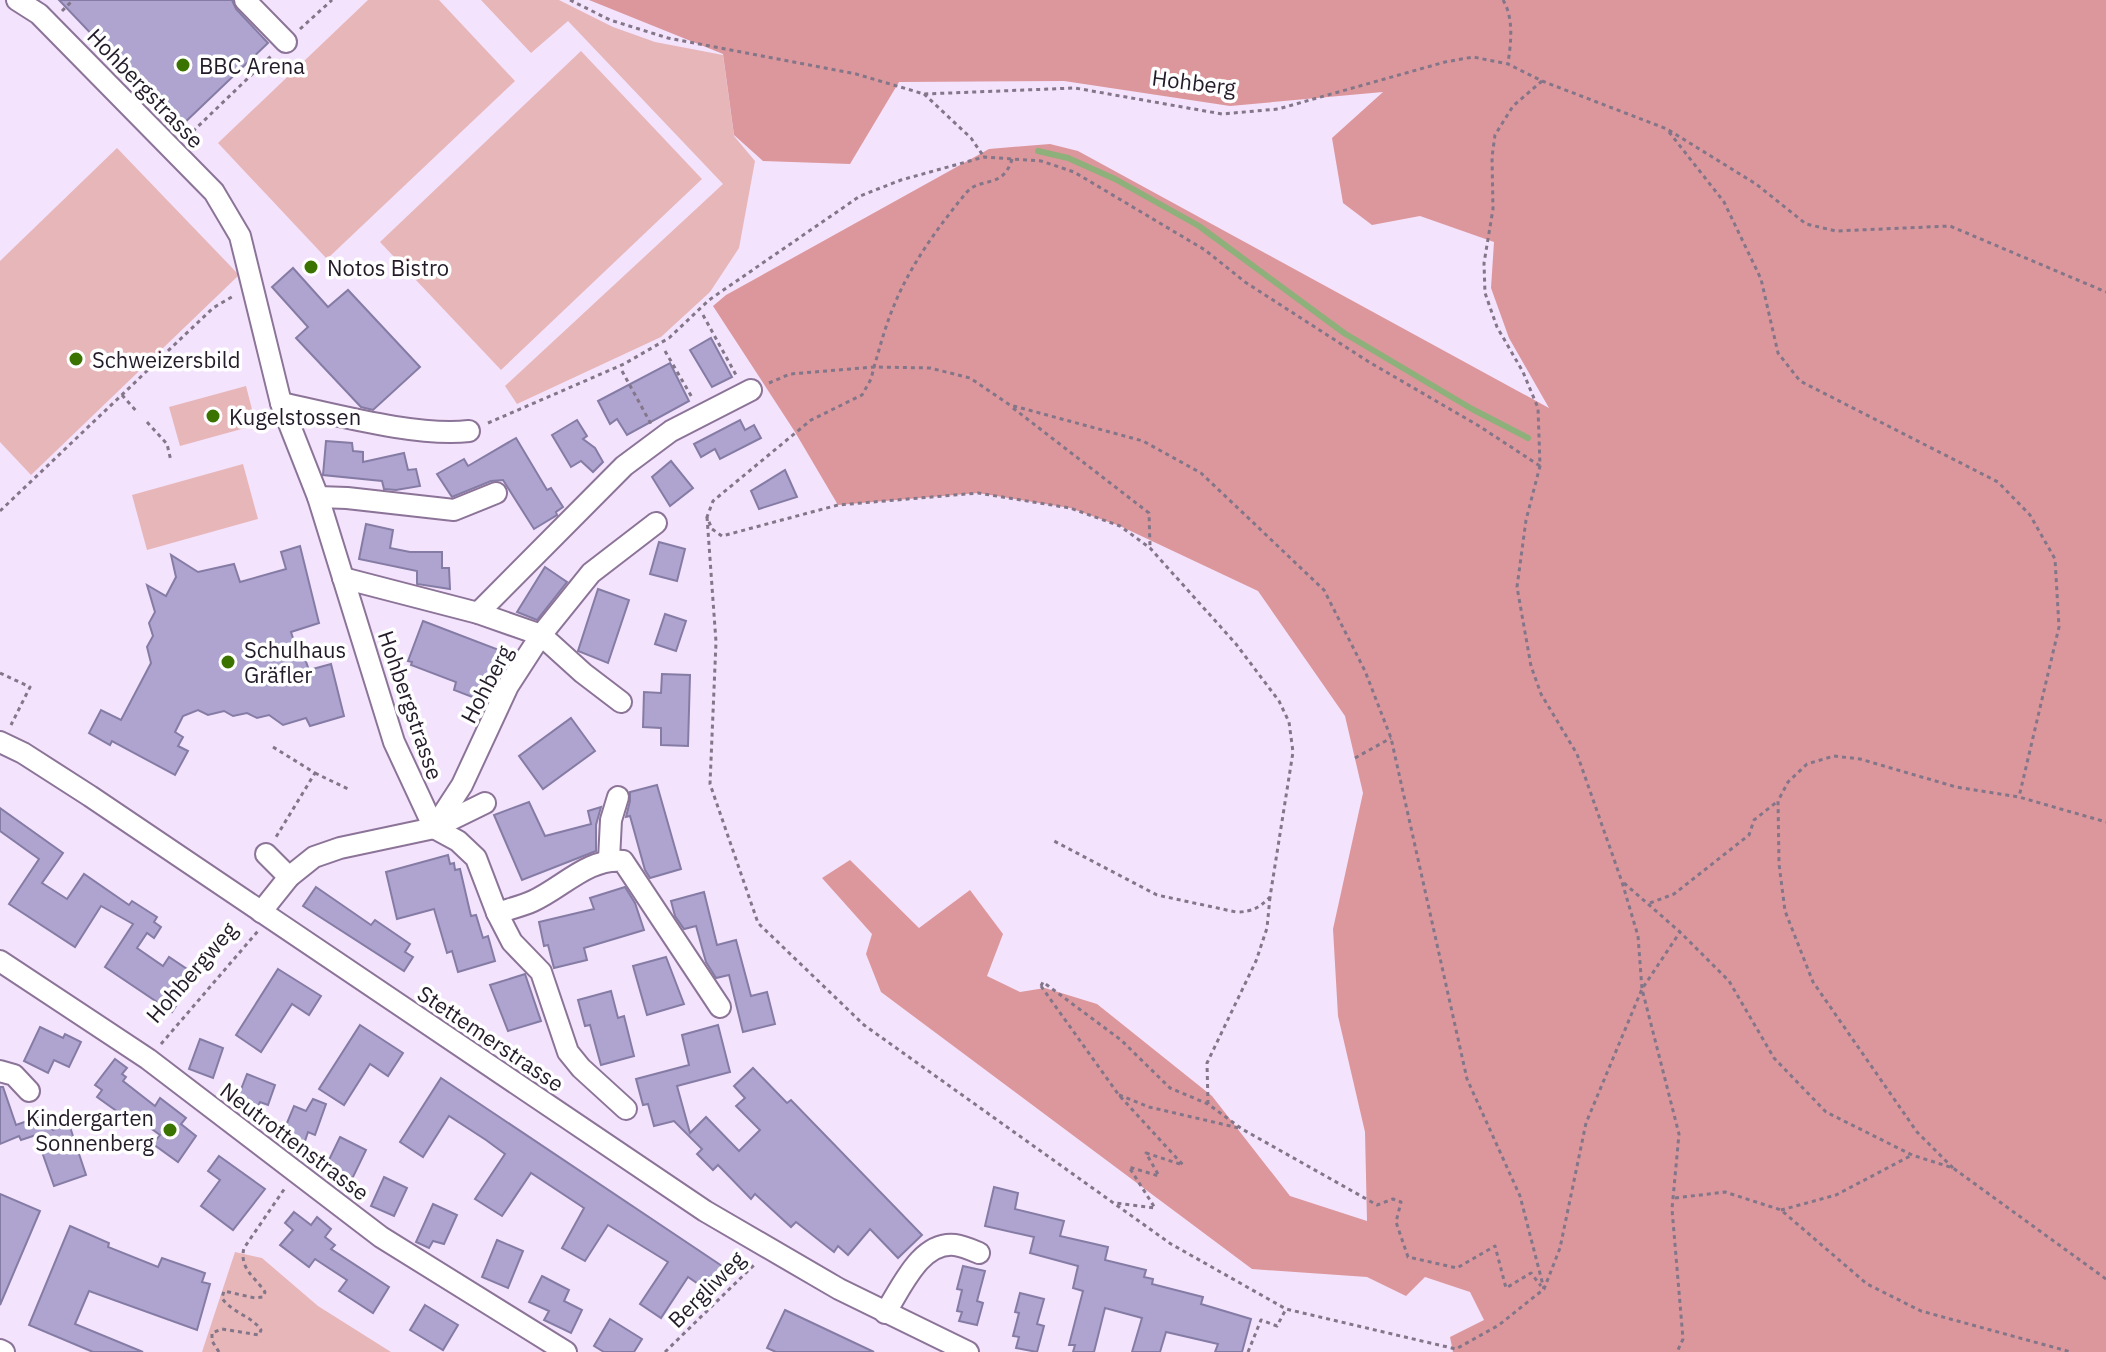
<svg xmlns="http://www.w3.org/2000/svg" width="2106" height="1352" viewBox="0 0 2106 1352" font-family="'IBM Plex Sans',sans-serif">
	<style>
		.green { fill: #e7b6b9 }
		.forest { fill: #dc979c }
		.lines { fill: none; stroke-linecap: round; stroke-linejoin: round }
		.stream { stroke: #8eb07b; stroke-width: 6 }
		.building { fill: #aea4cf; stroke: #857ca5; stroke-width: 2 }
		.minor-casing { stroke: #8c7498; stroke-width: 24 }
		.path { stroke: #837689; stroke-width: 3; stroke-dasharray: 4 4; stroke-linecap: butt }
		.minor { stroke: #fff; stroke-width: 20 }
		.poi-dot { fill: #3b7301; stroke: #fff; stroke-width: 3 }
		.labels { text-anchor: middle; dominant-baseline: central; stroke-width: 7; stroke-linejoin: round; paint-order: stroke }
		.poi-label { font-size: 22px; fill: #241b29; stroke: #fff; text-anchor: start }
		.street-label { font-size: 22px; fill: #241b29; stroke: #fff }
	</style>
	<rect width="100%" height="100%" fill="#f4e3fc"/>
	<g class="green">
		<path d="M368,0H439L515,81L327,259L218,143Z"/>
		<path d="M481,0H559L613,27L655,42L723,55L734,136L755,161L739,248L710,292L661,337L517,404L505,386L723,184L568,21L531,53Z"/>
		<path d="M581,51L702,179L501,370L380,242Z"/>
		<path d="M117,148L239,275L31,475L0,442V261Z"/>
		<path d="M246,386L256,425L180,446L169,407Z"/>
		<path d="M243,464L258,519L147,550L132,495Z"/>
		<path d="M235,1252L262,1258L318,1306L391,1352H202Z"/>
	</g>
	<path class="forest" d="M589,0H2106V1352H1453L1450,1337L1484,1320L1470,1292L1425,1277L1406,1296L1367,1277L1252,1269L881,992L866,954L872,934L822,878L850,860L919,928L970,890L1003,934L987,976L1020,992L1045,988L1097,1004L1212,1096L1290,1196L1367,1221L1365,1132L1338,1016L1333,929L1363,793L1345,716L1258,591L1120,526L1070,508L978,493L838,505L795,432L713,306L726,295L989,149L1050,144L1078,151L1549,408L1509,338L1491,288L1494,242L1420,216L1372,225L1343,203L1332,138L1383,92L1230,106L1064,81L899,82L850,164L763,161L734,135L723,54Z"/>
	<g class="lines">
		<path class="stream" d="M1038,151L1068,158L1115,179L1199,226L1344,333L1472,409L1528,438"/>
	</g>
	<g class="building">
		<path d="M59,0H232L236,9L268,43L180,127Z"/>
		<path d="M293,268L328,307L348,290L420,367L373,410L361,407L296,338L308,327L272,287Z"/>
		<path d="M711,338L732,377L712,387L690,350Z"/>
		<path d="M670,363L689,401L627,435L617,419L610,424L598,401Z"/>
		<path d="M577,420L587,436L583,439L595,448L603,462L593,472L581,461L571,467L552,435Z"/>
		<path d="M740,420L745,430L754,425L761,438L720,459L715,449L701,457L694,444Z"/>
		<path d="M516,438L547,490L551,488L563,507L556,512L557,515L534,529L503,480L491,481L452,497L437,474L464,459L468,466Z"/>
		<path d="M326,441L352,443L353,451L363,452V462L404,453L408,470L416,469L420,486L396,490L384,489L382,481L323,475Z"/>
		<path d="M671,461L693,488L670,506L652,477Z"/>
		<path d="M785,470L797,497L759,509L751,491Z"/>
		<path d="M366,524L393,530L390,548L410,552H442V568H449L450,589L417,584V571L359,559Z"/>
		<path d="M659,542L685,549L677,581L650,574Z"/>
		<path d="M300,546L319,623L291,632L300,660L305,659L309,670L331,664L344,716L310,726L306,718L283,725L269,715L257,718L247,713L233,716L224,711L208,715L198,710L183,716L175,732L183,737L178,746L188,751L175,775L112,741L110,745L89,733L101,710L121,720L151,663L147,647L153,636L149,623L155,612L147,585L166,596L176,577L171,555L198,572L234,564L240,582L286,569L281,552Z"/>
		<path d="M545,567L567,582L537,620L517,612Z"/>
		<path d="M598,589L629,600L608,663L578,651Z"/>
		<path d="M665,614L686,621L676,651L655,644Z"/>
		<path d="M423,621L499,650L480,700L454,690L456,682L411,665L412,662L408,661Z"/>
		<path d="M662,674L690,675L688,746L661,745V728L643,727L644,692L661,693Z"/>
		<path d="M571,718L595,751L543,789L519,756Z"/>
		<path d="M657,785L681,869L650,878L645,870L630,816L626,817L630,801V792Z"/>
		<path d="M529,802L545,836L591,824L588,811L601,807L596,825V851L522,880L494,815Z"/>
		<path d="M0,808L63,853L42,883L67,899L84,874L129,905L132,901L157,917L154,922L161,927L154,938L147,933L137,948L163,966L169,957L196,975L172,1012L105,967L133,924L101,906L75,947L9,904L39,859L0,831Z"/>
		<path d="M448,855L450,864L454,863L455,870L460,869L471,916L476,915L483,938L488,936L495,961L458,972L452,951L447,953L434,909L397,919L386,872Z"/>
		<path d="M316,887L371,925L375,920L410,944L405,952L413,957L404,971L303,906Z"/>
		<path d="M625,887L635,903L644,930L584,948L587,960L554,968L548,945L544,946L539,922L594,909L590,898Z"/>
		<path d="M704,892L717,945L736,940L751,996L767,992L775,1024L743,1032L729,975L716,978L706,962L696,926L684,929L675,916L671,901Z"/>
		<path d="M666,957L684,1004L647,1015L633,966Z"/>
		<path d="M278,969L321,996L309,1015L292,1004L261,1052L236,1035Z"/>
		<path d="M525,974L541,1021L508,1031L490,985Z"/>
		<path d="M611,991L618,1018L624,1016L634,1056L601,1065L590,1025L585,1026L578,1000Z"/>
		<path d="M360,1025L403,1053L388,1076L370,1064L344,1105L319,1089Z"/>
		<path d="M718,1025L730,1072L677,1086L690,1133L706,1117L739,1151L760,1130L736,1106L745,1098L734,1086L753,1068L787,1103L791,1100L922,1235L898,1258L870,1229L848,1255L838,1246L834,1252L796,1222L791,1227L755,1194L751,1199L718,1165L713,1170L697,1154L702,1149L674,1121L654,1126L648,1104L643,1105L636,1079L689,1065L682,1035Z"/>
		<path d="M40,1027L63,1038L65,1034L81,1042L69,1067L54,1060L48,1073L24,1061Z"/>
		<path d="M200,1039L223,1048L213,1078L189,1069Z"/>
		<path d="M115,1059L127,1068L122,1074L126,1077L123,1081L155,1106L160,1098L186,1118L181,1124L196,1136L178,1162L153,1144L160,1135L128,1112L125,1117L97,1097L102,1090L95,1085Z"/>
		<path d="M247,1074L275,1085L268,1105L260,1102L255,1113L235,1105Z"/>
		<path d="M441,1078L722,1266L707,1290L688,1277L661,1318L640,1304L668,1262L608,1225L585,1261L562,1248L584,1208L531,1173L502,1216L475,1199L505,1154L486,1140L449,1116L423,1157L400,1142Z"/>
		<path d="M0,1087H3L16,1125L47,1114L53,1130L69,1124L86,1175L54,1186L36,1135L21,1140L19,1136L0,1144Z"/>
		<path d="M313,1099L326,1104L315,1135L308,1132L304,1144L282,1135L294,1106L306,1111Z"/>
		<path d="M340,1137L366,1150L352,1179L326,1166Z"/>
		<path d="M219,1156L265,1189L233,1230L201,1206L220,1180L208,1171Z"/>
		<path d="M384,1177L407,1188L394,1216L371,1206Z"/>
		<path d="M994,1187L1018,1193L1015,1209L1064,1221L1060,1236L1108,1247L1105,1260L1146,1270L1144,1277L1153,1279L1152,1284L1203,1297L1201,1304L1251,1319L1242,1352H1215L1218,1344L1166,1332L1160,1352H1132L1142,1318L1105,1308L1094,1352H1073L1075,1345H1069L1083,1291L1073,1288L1078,1266L1030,1253L1034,1237L985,1226Z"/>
		<path d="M0,1194L40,1211L0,1305Z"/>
		<path d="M433,1204L457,1215L444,1244L433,1241L429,1248L416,1242Z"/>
		<path d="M294,1212L311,1225L317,1217L331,1229L325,1237L335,1245L331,1249L389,1287L373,1313L339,1291L347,1280L315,1259L309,1267L280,1245L293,1230L285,1223Z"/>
		<path d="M70,1226L109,1243L108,1247L158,1267L162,1258L205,1273L202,1282L210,1284L197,1330L89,1291L75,1324L143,1352H93L29,1325Z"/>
		<path d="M497,1240L523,1251L508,1288L482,1277Z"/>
		<path d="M963,1266L985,1271L977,1301L983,1303L977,1325L959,1321L962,1312L957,1311L962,1290L957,1289Z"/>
		<path d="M542,1276L569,1290L564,1301L582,1310L571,1333L544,1320L549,1311L529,1302Z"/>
		<path d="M1020,1293L1044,1299L1037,1324L1044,1326L1037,1352L1016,1348L1019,1337L1013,1336L1019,1313L1015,1312Z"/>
		<path d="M425,1305L458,1325L443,1350L410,1330Z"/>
		<path d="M785,1310L874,1352H776L767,1348Z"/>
		<path d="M610,1319L642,1339L634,1352H604L594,1346Z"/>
	</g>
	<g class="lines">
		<g class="minor-casing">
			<g id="minor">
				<path d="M17,0L39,14L214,192L240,236L281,403L318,497L394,742L434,828"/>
				<path d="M245,0L286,42"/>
				<path d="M281,403C334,414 416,437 469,431"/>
				<path d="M318,497L347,498L454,510L496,493"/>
				<path d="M343,578L478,613L541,635L583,673L621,702"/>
				<path d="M478,613L624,466L671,431L751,390"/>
				<path d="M0,742L23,753L90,796L705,1211L839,1289L968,1352"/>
				<path d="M434,828L462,785L508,686L541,635L591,573L656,523"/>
				<path d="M434,828L458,841L476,858L497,913L512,942L541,972L568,1052L581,1068L626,1109"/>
				<path d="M266,854L289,877"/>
				<path d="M609,859L611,820L618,797"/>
				<path d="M261,912L289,877L314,857L340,848L434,828L485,803"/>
				<path d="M497,913C509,909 522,906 533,901C562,888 589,857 623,861L720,1007"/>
				<path d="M0,961L148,1059L381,1237L566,1352"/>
				<path d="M0,1071L14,1075L29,1091"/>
				<path d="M885,1313C901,1289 920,1241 955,1245C963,1246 972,1250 979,1253"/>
				<path d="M0,1350L4,1352"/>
			</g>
		</g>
		<g class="path">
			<path d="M570,0L610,20L668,38L856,74L924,94L1075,88L1222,114L1278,109L1445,62L1473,57L1508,64L1542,81L1667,129L1756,184L1806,224L1836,231L1950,226L2106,292"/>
			<path d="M1503,0C1514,18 1511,43 1508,63"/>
			<path d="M62,11L73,0"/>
			<path d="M300,29L332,0"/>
			<path d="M1542,81L1513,106L1495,135L1492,157L1493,209L1484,263L1485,293L1497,327L1523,372L1538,408L1540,466L1526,520L1517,587L1531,666L1541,694L1577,754L1622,882L1638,936L1642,989L1679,1134L1672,1209L1683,1339L1677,1352"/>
			<path d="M924,94L971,138L984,157"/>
			<path d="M1669,132L1724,202L1761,279L1778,353L1800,381L1998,482L2030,515L2055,559L2059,627L2019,797"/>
			<path d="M187,137L271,56"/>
			<path d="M1012,159C1003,190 980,176 966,193C938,227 909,267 893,308C885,327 880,347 874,367L930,368L970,378L1010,405L1143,441L1201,473L1324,590L1365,671L1391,738L1467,1079L1520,1196L1544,1289"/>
			<path d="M703,315L736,375"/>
			<path d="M665,351L693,399"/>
			<path d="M622,371L651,424"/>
			<path d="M769,383L790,374L874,367L871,379L862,395L811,420L713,501L707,517L712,529L722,536L838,505L978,493L1070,508L1120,526L1150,548L1236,644L1279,701L1289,722L1293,752L1270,897C1259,908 1252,912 1236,912L1157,895L1054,841"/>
			<path d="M122,395L138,413"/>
			<path d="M1013,408L1149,513L1150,546"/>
			<path d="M147,422L167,444L171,461"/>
			<path d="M488,423L624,364L669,338L709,300L860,196L901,180L984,157L1041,161L1074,172L1205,250L1245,282L1369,362L1479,426L1540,466"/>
			<path d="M0,511L213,308L235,295"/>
			<path d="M707,517L716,642L710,784L758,923L864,1025L1171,1244L1286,1309L1456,1349L1499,1325L1544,1289L1560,1248L1586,1123L1642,989L1680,932"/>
			<path d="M0,673L30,687L11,725"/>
			<path d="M273,747L315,773L276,837"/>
			<path d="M1355,758L1391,738"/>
			<path d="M315,773L348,789"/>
			<path d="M1624,883L1680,932L1729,981L1774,1058L1826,1112L1912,1155L1953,1168L2106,1279"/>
			<path d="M1650,903L1674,894L1749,835L1754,820L1778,801"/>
			<path d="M1041,986L1043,982L1121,1040L1170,1088L1208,1104L1242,1129L1377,1205L1393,1199L1401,1202L1396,1222L1408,1257L1457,1268L1495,1246L1506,1288L1531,1273L1541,1286"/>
			<path d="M1041,986L1118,1094L1183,1165L1146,1153L1159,1176L1129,1167L1155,1208L1116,1203"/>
			<path d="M161,1044L258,931"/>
			<path d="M1119,1095L1149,1107L1239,1128"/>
			<path d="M1208,1104L1207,1063L1256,961L1267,928L1270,897"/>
			<path d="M1953,1168L1917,1132L1813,982L1785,911L1779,864L1778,801L1788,782L1807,764L1834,756L1860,759L1956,787L2019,797L2106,822"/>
			<path d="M1675,1198L1725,1192L1781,1210L1867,1284L1921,1311L2071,1352"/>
			<path d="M1781,1210L1836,1195L1912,1155"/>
			<path d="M219,1352L212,1341V1333L222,1329L259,1335L261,1330C252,1316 232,1313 222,1298L224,1291L255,1298L263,1297L265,1292C254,1276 239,1268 244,1248L285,1188"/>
			<path d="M665,1352L755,1264"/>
			<path d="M1248,1352L1261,1320L1277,1326L1286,1309"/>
		</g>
		<use href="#minor" class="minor"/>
	</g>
	<g class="poi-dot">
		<circle cx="183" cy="65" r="8"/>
		<circle cx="311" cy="267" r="8"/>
		<circle cx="76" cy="359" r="8"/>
		<circle cx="213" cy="416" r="8"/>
		<circle cx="228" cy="662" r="8"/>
		<circle cx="170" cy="1130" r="8"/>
	</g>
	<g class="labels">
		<g class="poi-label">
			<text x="199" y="65">BBC Arena</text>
			<text x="327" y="267">Notos Bistro</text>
			<text x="92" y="359">Schweizersbild</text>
			<text x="229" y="416">Kugelstossen</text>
			<text x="244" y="649">Schulhaus<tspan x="244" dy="25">Gräfler</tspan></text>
			<text x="154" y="1117" text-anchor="end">Kindergarten<tspan x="154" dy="25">Sonnenberg</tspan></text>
		</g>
		<g class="street-label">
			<text transform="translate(1194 82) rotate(7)">Hohberg</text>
			<text transform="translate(146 88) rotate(46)">Hohbergstrasse</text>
			<text transform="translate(486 684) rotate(-62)">Hohberg</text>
			<text transform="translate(411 705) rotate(71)">Hohbergstrasse</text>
			<text transform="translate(191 972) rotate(-49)">Hohbergweg</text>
			<text transform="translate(491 1038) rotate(34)">Stettemerstrasse</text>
			<text transform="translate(295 1141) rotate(37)">Neutrottenstrasse</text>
			<text transform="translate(706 1289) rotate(-45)">Bergliweg</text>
		</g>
	</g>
</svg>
